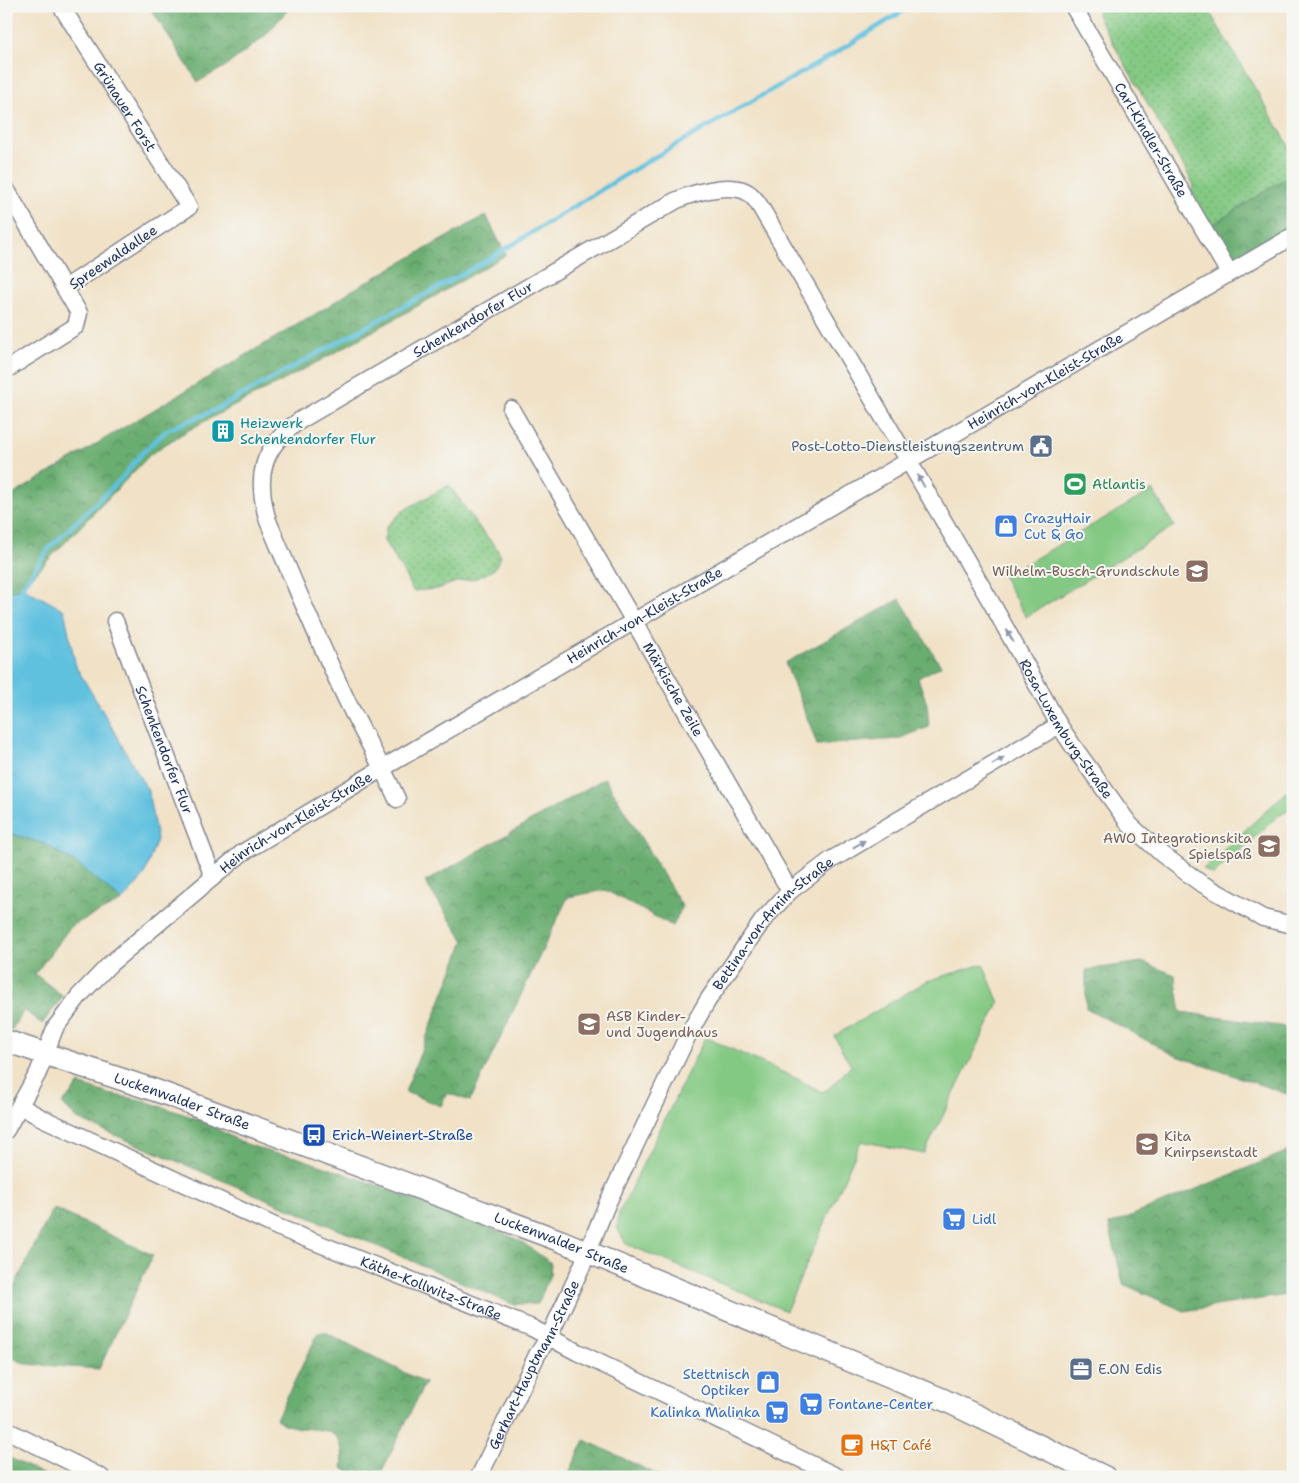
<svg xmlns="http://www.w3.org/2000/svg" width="1299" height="1483" viewBox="0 0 1299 1483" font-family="'Shantell Sans',sans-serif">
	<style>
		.grass { fill: #84c983; stroke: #507c70 }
		.forest { fill: url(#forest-crowns); stroke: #436e68 }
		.park { fill: url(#park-dots); stroke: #507c70 }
		.water { fill: #61c1df; stroke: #3e789e }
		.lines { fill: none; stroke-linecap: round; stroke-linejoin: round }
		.stream { stroke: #61c1df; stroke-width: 4.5 }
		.minor-casing { stroke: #868892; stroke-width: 19 }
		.major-casing { stroke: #868892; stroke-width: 24 }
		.minor { stroke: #fff; stroke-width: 16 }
		.major { stroke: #fff; stroke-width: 21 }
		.oneway { fill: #8d97ae }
		.labels { text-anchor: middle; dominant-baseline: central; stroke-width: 4; stroke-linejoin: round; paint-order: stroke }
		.street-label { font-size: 14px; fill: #1b2f5e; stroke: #f6f6f2 }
		.culture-label { font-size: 14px; fill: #0d838f; stroke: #f6f6f2; text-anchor: start }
		.service-label { font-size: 14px; fill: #4e5e75; stroke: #f6f6f2; text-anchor: end }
		.leisure-label { font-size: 14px; fill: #27864d; stroke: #f6f6f2; text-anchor: start }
		.shop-label { font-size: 14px; fill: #366cbe; stroke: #f6f6f2; text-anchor: start }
		.education-label { font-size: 14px; fill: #785e54; stroke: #f6f6f2; text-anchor: end }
		.transit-label { font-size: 14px; fill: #164399; stroke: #f6f6f2; text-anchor: start }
		.food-label { font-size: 14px; fill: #c56008; stroke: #f6f6f2; text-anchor: start }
	</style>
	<defs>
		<pattern id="forest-crowns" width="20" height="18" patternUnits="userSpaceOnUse" patternTransform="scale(1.25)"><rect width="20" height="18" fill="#6bad71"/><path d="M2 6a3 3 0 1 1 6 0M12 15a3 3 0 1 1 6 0" fill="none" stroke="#578d60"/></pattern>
		<pattern id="park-dots" width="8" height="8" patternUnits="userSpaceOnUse" patternTransform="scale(1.25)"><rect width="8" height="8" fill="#84c983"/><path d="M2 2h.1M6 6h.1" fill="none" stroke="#6ba46e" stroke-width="1.8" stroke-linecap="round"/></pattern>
	</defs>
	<rect width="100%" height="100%" fill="#f6f6f2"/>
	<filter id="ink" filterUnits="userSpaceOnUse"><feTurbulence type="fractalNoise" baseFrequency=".02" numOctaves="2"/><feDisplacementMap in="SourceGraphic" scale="10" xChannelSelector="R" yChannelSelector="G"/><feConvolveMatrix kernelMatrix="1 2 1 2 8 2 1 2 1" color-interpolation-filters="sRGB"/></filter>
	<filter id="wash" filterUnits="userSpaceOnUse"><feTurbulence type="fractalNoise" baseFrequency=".0096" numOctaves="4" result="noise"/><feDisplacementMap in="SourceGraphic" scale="20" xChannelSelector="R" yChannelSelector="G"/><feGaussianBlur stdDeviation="1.12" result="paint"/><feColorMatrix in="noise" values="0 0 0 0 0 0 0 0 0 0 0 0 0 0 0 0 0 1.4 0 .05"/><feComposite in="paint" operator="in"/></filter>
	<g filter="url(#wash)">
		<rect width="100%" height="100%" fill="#f1e2c7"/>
		<g class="grass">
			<path d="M1153,490L1174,526L1026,617L1003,577Z"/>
			<path d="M1293,786V808L1277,817L1213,875L1203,869Z"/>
			<path d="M983,964L999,1003L924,1154L861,1141L786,1311L626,1244L617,1228L619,1213L705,1037L798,1079L822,1092L828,1089L851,1066L834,1036L927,981Z"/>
		</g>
		<g class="forest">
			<path d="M149,6H291L265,36L226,66L198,82Z"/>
			<path d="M1293,173V227L1246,254C1225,258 1217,243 1208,228Z"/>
			<path d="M486,215L506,255C431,299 355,342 277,384C235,406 191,426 151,454L22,587L10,592L6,599V499L111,435L327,307L349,292Z"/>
			<path d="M900,599L941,666L918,678L927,704L929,727L898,739L817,745L810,725L785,663Z"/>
			<path d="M605,778L682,906L673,926L605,890L568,897L470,1101L447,1093L441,1106L405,1092L464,941L425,882Z"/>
			<path d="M6,832L45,844L82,867L122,901L71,926L35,974L63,996L42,1024L24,1010L11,1031L6,1029Z"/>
			<path d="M1142,962L1175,975L1181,1012L1293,1028V1096L1174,1055L1086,1008V970Z"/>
			<path d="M79,1084L109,1094L142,1100L201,1120L241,1142L273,1153L296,1157L363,1180L503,1233L522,1242L551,1263L550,1275L538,1304H512L363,1240L77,1119L62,1104Z"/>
			<path d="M1293,1149V1294L1184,1311L1123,1284L1109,1225Z"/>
			<path d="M53,1208L153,1255L99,1369L25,1364L6,1354V1303Z"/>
			<path d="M318,1333H327L425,1383L379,1477H360L342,1468C347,1419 315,1434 287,1425C284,1424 280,1421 276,1419Z"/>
			<path d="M585,1440L662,1477H567Z"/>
			<path d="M6,1456L48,1477H6Z"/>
		</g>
		<g class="park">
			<path d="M1103,6H1206L1293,152V173L1208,228L1188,194L1194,185L1097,15L1098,10Z"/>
			<path d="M449,485L481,530L496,547L501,557L493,570L477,578L456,582L437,589L413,591L402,570L384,541L386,527L404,510Z"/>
		</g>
		<path class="water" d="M22,587L64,610L76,667L102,710L148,791L157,839L144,876L122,901L82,867L45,844L6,832V599L10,592Z"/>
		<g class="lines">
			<path class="stream" d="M22,587L50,547L122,478L141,454L167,430L213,411L484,262L648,161L834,54L911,6"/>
		</g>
	</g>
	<g filter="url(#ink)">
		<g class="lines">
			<g class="minor-casing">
				<g id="minor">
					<path id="s1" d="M61,6L189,207L65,288"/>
					<path id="s2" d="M1073,6L1229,273"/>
					<path d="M6,189L79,313L76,326L6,370"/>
					<path id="s3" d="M511,409L790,891"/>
					<path id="s4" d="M115,621L213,877"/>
					<path id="s5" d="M397,799C382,766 364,735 348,703C319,643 294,582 268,521C255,477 261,448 299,421L675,201C692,193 726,183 745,191C752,194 757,201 761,208L995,609L1059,725L1073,746L1130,825L1162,854L1199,882L1263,918L1293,925"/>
					<path id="s6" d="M20,1106L40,1117L277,1227L532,1328L577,1352L838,1477"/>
					<path id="s7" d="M6,1130L38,1073L55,1028L79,996L110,964L242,853L383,768L1293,236"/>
					<path d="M6,1430L101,1477"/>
					<path id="s8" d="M479,1477L537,1355L549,1337L582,1266L607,1204L689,1033L708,1000L763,920L790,891L831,860L1059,725"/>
				</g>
			</g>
			<g class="major-casing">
				<g id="major">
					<path id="s9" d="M6,1041L160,1092L561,1241L942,1399L1105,1477"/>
				</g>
			</g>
			<use href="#minor" class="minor"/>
			<use href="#major" class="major"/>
		</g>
		<defs><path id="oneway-solid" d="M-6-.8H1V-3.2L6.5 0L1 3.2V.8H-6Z" transform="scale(1.25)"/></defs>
		<g class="oneway">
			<use href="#oneway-solid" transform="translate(921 481) rotate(-121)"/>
			<use href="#oneway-solid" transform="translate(1010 636) rotate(-119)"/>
			<use href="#oneway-solid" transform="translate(998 761) rotate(-31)"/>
			<use href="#oneway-solid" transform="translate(859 844) rotate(-31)"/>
		</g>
	</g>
	<defs>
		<g id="building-square" transform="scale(1.25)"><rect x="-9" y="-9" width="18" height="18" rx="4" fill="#0f9aa8" stroke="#f6f6f2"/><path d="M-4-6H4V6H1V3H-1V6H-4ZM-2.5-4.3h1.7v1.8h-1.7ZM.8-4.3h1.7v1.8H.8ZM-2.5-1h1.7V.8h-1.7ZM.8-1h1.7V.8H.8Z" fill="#fff"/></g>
		<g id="civic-square" transform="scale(1.25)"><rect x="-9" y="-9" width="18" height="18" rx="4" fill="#5c6f8a" stroke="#f6f6f2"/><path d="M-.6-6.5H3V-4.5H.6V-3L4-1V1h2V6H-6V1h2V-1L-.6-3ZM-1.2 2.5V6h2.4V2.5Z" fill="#fff"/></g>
		<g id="stadium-square" transform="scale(1.25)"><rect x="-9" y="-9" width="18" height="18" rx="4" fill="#2e9e5b" stroke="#f6f6f2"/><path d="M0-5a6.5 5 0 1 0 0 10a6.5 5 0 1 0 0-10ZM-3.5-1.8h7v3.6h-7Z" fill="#fff"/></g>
		<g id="shop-square" transform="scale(1.25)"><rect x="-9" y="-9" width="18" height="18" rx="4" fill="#3f7fe0" stroke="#f6f6f2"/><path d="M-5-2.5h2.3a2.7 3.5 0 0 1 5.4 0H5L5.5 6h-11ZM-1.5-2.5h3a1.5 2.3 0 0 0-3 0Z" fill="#fff"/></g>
		<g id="school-square" transform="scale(1.25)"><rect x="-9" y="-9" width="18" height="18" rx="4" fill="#8d6e63" stroke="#f6f6f2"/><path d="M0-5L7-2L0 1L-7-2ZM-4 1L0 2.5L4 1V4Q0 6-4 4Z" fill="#fff"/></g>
		<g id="bus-square" transform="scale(1.25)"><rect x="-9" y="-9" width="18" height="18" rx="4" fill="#1a4fb4" stroke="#f6f6f2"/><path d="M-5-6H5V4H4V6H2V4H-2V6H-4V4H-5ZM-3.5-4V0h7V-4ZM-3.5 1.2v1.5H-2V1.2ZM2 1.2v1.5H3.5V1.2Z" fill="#fff"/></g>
		<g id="supermarket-square" transform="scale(1.25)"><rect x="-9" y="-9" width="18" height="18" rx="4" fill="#3f7fe0" stroke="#f6f6f2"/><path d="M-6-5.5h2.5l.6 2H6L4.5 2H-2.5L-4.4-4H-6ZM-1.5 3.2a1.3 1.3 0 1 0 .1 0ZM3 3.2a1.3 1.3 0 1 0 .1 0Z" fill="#fff"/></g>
		<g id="office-square" transform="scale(1.25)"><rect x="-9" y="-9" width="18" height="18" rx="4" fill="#5c6f8a" stroke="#f6f6f2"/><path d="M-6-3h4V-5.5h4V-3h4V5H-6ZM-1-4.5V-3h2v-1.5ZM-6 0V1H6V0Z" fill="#fff"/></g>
		<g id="cafe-square" transform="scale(1.25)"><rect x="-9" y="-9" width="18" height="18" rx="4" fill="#e8710a" stroke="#f6f6f2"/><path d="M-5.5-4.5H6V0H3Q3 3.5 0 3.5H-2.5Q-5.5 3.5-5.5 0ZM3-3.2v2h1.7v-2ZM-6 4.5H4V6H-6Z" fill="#fff"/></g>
	</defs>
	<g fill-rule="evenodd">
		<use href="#building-square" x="223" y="431"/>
		<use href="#civic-square" x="1041" y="446"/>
		<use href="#stadium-square" x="1075" y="484"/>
		<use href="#shop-square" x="1006" y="526"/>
		<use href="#school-square" x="1197" y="571"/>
		<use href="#school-square" x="1269" y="846"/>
		<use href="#school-square" x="589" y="1024"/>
		<use href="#bus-square" x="314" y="1135"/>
		<use href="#school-square" x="1147" y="1144"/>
		<use href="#supermarket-square" x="954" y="1219"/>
		<use href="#office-square" x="1081" y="1369"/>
		<use href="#shop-square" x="768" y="1382"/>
		<use href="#supermarket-square" x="811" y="1404"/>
		<use href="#supermarket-square" x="777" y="1412"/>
		<use href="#cafe-square" x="852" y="1445"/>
	</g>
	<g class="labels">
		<g class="street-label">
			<text stroke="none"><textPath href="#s1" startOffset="119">Grünauer Forst</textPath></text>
			<text stroke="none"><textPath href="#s2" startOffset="155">Carl-Kindler-Straße</textPath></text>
			<text transform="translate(113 257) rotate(-34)">Spreewaldallee</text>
			<text stroke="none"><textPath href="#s5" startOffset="622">Schenkendorfer Flur</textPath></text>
			<text stroke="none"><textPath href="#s7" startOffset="1302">Heinrich-von-Kleist-Straße</textPath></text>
			<text stroke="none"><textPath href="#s7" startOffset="838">Heinrich-von-Kleist-Straße</textPath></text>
			<text stroke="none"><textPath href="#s3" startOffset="324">Märkische Zeile</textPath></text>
			<text stroke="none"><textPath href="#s5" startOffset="1556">Rosa-Luxemburg-Straße</textPath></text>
			<text stroke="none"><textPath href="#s4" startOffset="138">Schenkendorfer Flur</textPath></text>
			<text stroke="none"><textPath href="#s7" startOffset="432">Heinrich-von-Kleist-Straße</textPath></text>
			<text stroke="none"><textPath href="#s8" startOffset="631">Bettina-von-Arnim-Straße</textPath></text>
			<text stroke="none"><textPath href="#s9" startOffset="186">Luckenwalder Straße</textPath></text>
			<text stroke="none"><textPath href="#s9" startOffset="591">Luckenwalder Straße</textPath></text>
			<text stroke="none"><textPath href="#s6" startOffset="450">Käthe-Kollwitz-Straße</textPath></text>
			<text stroke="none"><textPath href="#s8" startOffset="125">Gerhart-Hauptmann-Straße</textPath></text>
		</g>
		<g class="culture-label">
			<text x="240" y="423">Heizwerk<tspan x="240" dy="16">Schenkendorfer Flur</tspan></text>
		</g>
		<g class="service-label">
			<text x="1024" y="446">Post-Lotto-Dienstleistungszentrum</text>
			<text x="1098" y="1369" text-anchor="start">E.ON Edis</text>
		</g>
		<g class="leisure-label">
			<text x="1092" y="484">Atlantis</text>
		</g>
		<g class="shop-label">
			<text x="1024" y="518">CrazyHair<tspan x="1024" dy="16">Cut &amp; Go</tspan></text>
			<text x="972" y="1219">Lidl</text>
			<text x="750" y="1374" text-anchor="end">Stettnisch<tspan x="750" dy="16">Optiker</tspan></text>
			<text x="828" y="1404">Fontane-Center</text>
			<text x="760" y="1412" text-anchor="end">Kalinka Malinka</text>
		</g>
		<g class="education-label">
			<text x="1180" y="571">Wilhelm-Busch-Grundschule</text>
			<text x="1252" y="838">AWO Integrationskita<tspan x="1252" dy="16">Spielspaß</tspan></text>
			<text x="606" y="1016" text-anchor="start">ASB Kinder-<tspan x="606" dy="16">und Jugendhaus</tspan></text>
			<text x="1164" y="1136" text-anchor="start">Kita<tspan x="1164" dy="16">Knirpsenstadt</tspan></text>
		</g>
		<g class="transit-label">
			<text x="332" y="1135">Erich-Weinert-Straße</text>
		</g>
		<g class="food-label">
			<text x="870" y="1445">H&amp;T Café</text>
		</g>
	</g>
	<rect width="1299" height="1483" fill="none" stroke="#f6f6f2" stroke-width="25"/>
</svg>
